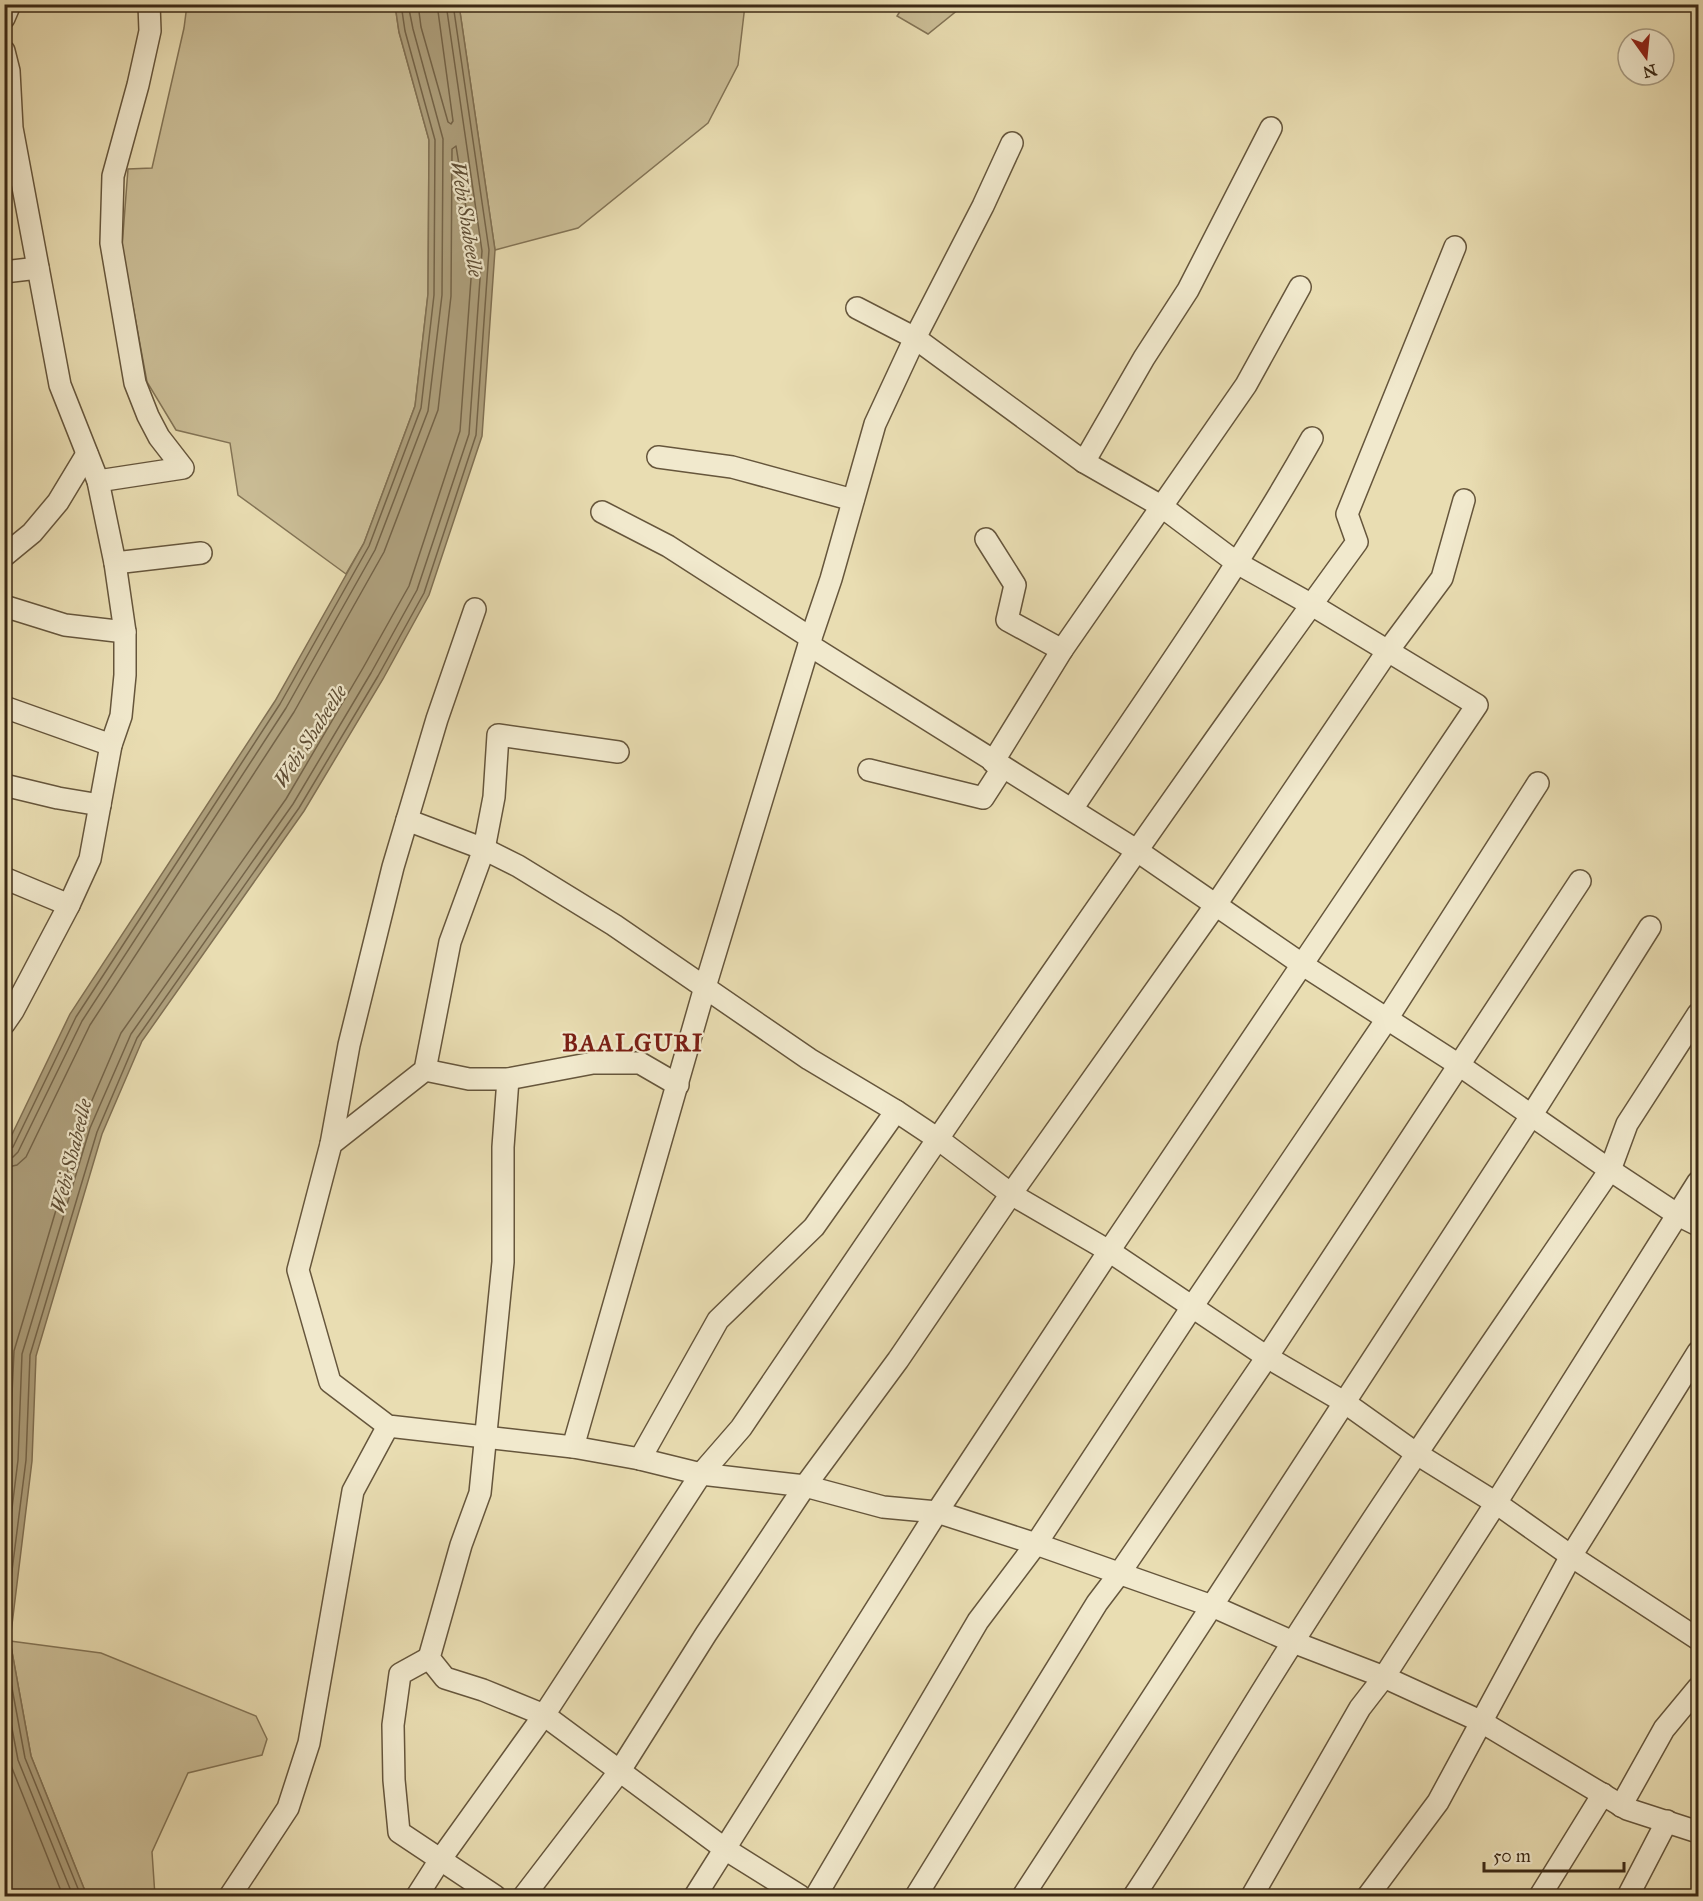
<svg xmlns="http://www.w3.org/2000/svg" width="1703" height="1901" viewBox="0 0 1703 1901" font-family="'IM FELL Great Primer',serif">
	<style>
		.green { fill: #cbbe97; stroke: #837456; stroke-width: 1.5 }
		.water { fill: #aea07d; stroke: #807053; stroke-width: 1.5 }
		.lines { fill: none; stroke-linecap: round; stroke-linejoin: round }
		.shore { stroke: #746449; stroke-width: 1.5 }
		.street-casing { stroke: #66563c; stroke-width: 24 }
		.street { stroke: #f1e9cd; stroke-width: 21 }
		.labels { text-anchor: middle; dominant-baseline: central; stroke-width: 4.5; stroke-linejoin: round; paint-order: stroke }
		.water-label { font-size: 20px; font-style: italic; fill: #5e4d34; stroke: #f1e9cd }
		.district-label { font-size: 24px; font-weight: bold; letter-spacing: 1.5px; fill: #7a1f14; stroke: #f1e9cd }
	</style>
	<rect width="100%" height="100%" fill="#e9ddb2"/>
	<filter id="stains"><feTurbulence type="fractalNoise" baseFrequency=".00333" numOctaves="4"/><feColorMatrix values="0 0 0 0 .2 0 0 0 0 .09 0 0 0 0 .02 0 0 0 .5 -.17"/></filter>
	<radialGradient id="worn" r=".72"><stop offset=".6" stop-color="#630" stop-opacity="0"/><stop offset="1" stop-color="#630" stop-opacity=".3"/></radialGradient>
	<g class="green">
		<path d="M187,5H395L399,32L429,140L428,294L415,406L364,543L346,574L238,495L230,443L176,430L147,382L122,247L128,169L152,168L184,28Z"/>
		<path d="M459,5H745L738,65L708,123L578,228L495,250Z"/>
		<path d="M904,5V4L964,5L928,34L897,16Z"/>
		<path d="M10,1641L101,1653L256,1716L267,1739L262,1755L188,1773L152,1852L155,1896H87L31,1756Z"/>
	</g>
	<path class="water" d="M395,5H459L495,250L482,436L429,595L383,679L304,811L142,1041L102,1134L36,1356L32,1461L10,1641L31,1756L87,1896H5L4,1157L6,1147L70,1014L275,701L364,543L415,406L428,294L429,140L399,32Z"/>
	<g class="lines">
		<g class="shore">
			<path d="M418,4L421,27L448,122L451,124L453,121L437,4"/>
			<path d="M4,1151L13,1147L76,1017L280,704L369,546L421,408L434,295L435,140L405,31L401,4"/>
			<path d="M4,1158L13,1157L18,1152L82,1021L286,708L375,550L428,411L442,295L443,139L413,29L408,4"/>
			<path d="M4,1168L17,1165L26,1157L90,1025L294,712L384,552L438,410L451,296L452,149L456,146L473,251L460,431L409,586L363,668L286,799L121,1033L81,1126L14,1351L9,1459L4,1499"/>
			<path d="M4,1573L18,1460L22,1354L90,1128L131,1034L293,804L371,673L417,590L469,434L482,251L446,4"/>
			<path d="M4,1634L26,1460L30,1355L97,1132L137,1038L299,808L378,676L424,593L476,435L489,250L453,4"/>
			<path d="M4,1645L25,1758L81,1896"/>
			<path d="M4,1686L18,1760L73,1896"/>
			<path d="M4,1736L10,1763L63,1896"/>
		</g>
		<g class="street-casing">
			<g id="street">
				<path d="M4,18L10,4"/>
				<path d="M4,51L9,71L12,128L60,385L98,481L115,563L125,632V675L121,716L111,745L90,859L69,905L13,1011L4,1024"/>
				<path d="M4,272L38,268"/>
				<path d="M658,457L732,467L853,500"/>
				<path d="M1084,462L1144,358L1188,290L1271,128"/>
				<path d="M98,481L183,468L159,437L148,416L135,383L111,243L113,176L138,85L150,31L149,4"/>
				<path d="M602,512L668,546L811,638"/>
				<path d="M986,539L1015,585L1007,620L1062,650"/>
				<path d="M4,556L32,533L58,502L87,454"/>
				<path d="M115,563L201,553"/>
				<path d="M4,606L65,625L125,632"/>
				<path d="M809,645L1136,850L1303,965L1459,1065L1610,1170L1678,1215L1698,1225"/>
				<path d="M4,707L111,745"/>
				<path d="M618,752L498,735L494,797L484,849L450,942L425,1070L331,1144L298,1270L330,1382L388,1426L573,1447L640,1459L701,1474L805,1486L883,1507L937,1512L1036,1544L1212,1606L1293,1642L1384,1677L1480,1721L1627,1809L1698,1832"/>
				<path d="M993,762L1062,650L1246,385L1300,287"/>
				<path d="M869,770L983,798L1003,767"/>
				<path d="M4,785L58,798L100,805"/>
				<path d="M1072,809C1154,687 1240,566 1312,438"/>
				<path d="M407,820L484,849L518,866L614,925L809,1059L896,1111L938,1139L1011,1194L1109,1251L1267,1357L1344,1402L1417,1454L1496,1503L1571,1556L1698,1639"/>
				<path d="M4,878L69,905"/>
				<path d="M425,1070L469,1079H508L593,1063H640L678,1085"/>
				<path d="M508,1079L503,1147V1262L480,1493L461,1545L429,1658L445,1678L483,1690L544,1715L725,1849L800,1896"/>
				<path d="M331,1144L349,1045L393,867L437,719L475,609"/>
				<path d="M573,1447L705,987L811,638L831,579L875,424L915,338L983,206L1012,143"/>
				<path d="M640,1459L718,1320L814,1227L896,1111"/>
				<path d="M429,1658L400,1674L393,1725L394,1780L399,1832L495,1896"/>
				<path d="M1621,1806L1664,1729L1698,1688"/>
				<path d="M230,1896L288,1808L309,1743L353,1491L388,1426"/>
				<path d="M417,1896L440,1860L544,1715L701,1474L741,1428C943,1130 1145,833 1357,542L1347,514L1455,247"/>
				<path d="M524,1896L619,1772L706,1634L805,1486L898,1360L1011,1194L1215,906L1387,652L1442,578L1464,500"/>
				<path d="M695,1896L937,1512L1109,1251L1477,705L1312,605L1237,563L1161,506L1084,462L915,338L857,308"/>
				<path d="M816,1896L978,1621L1036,1544L1192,1307L1387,1019L1538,783"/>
				<path d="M916,1896L1097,1603L1119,1574L1267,1357L1580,881"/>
				<path d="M1023,1896L1531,1116L1650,927"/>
				<path d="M1134,1896C1189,1813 1239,1726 1293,1642C1395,1482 1503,1327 1610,1170L1627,1124L1698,1014"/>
				<path d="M1252,1896L1360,1708L1384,1677L1496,1503L1698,1182"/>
				<path d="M1368,1896L1438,1802L1571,1556L1698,1352"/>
				<path d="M1540,1896L1603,1794"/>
				<path d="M1628,1896L1667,1821"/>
			</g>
		</g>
		<use href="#street" class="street"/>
	</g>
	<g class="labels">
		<g class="water-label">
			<text transform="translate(467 219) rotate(81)">Webi Shabeelle</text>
			<text transform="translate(310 736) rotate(-57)">Webi Shabeelle</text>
			<text transform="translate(71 1156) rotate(-76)">Webi Shabeelle</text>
		</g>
		<g class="district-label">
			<text x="633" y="1043">BAALGURI</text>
		</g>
	</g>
	<rect width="1703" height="1901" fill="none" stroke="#e9ddb2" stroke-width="24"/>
	<rect x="6" y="6" width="1691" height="1889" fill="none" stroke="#3b2915" stroke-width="3"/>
	<rect x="12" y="12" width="1679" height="1877" fill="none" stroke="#3b2915" stroke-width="1.5"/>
	<g transform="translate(1646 57) rotate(165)"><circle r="28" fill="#f1e9cd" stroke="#a89c83" stroke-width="1.5"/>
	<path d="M0-4.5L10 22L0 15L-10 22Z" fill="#8f2418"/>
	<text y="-9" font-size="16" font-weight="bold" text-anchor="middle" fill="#3b2915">N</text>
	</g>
	<path d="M1484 1862v9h140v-9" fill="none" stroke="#3b2915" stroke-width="3"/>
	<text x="1493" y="1862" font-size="18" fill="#3b2915" stroke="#f1e9cd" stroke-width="4.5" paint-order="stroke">50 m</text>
	<rect width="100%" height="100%" filter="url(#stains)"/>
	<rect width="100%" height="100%" fill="url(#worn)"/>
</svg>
